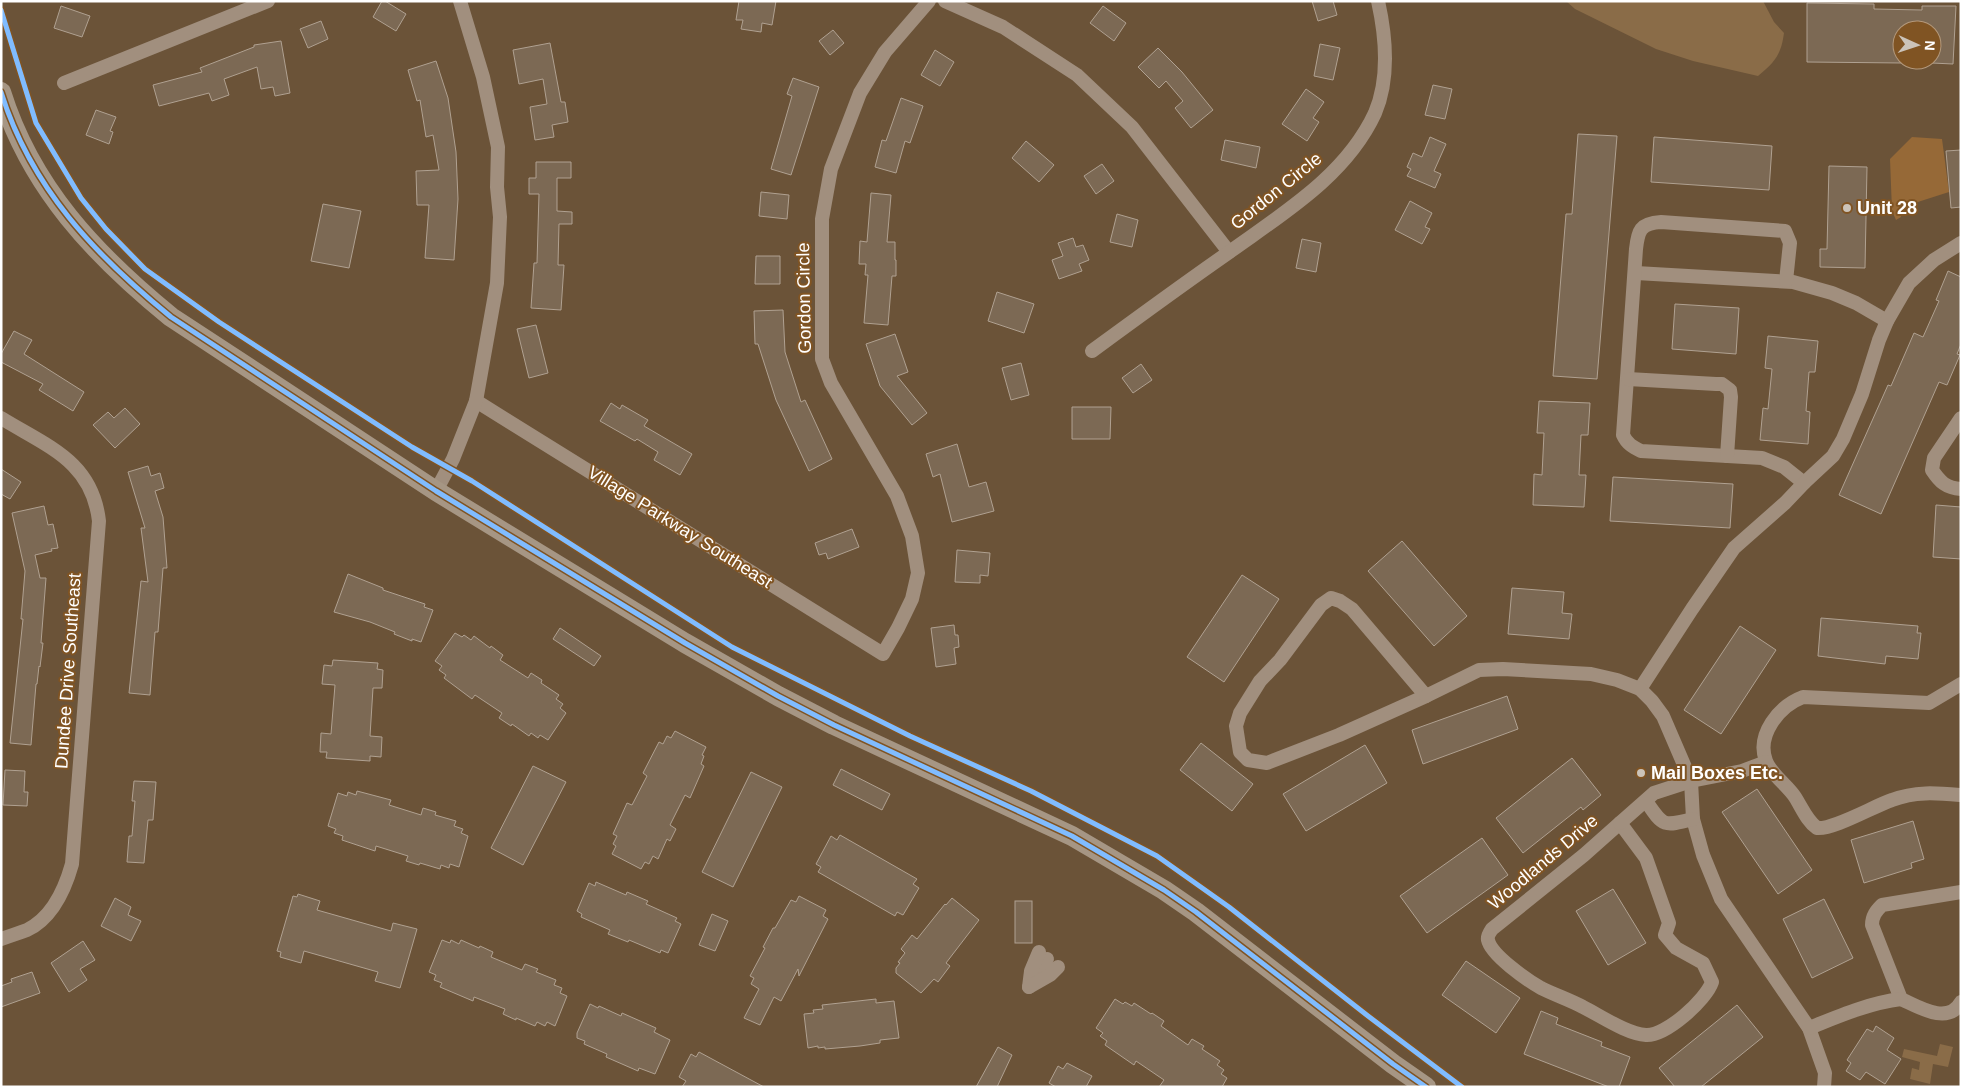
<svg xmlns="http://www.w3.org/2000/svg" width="1962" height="1088" viewBox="0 0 1962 1088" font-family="Helvetica,sans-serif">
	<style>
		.green { fill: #966937 }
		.water { fill: #8a6c48 }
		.building { fill: #7c6954; stroke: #b0a191 }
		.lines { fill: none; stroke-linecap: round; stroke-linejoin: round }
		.street { stroke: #a18f7e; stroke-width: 14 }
		.secondary { stroke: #a69684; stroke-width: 20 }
		.cycleway-casing { stroke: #805423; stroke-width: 8 }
		.cycleway { stroke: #80bcff; stroke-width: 5 }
		.poi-dot { fill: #cbc3b9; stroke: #805423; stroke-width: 2 }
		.labels { text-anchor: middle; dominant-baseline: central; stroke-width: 4; stroke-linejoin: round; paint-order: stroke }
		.street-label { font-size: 18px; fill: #fff; stroke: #805423 }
		.poi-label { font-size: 18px; font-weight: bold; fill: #fff; stroke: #805423; text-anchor: start }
	</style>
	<rect width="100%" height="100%" fill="#6b5338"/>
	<path class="green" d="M1912,137L1942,139L1949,192L1899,208L1901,217L1896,220L1892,211L1890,159Z"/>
	<g class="water">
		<path d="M1566,1H1763L1774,22L1784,33C1781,55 1775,62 1758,76L1693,61L1656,49L1575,9Z"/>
		<path d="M1940,1044L1953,1047L1948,1067L1933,1064L1930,1084L1910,1079L1912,1068L1919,1070L1920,1062L1902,1057L1904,1049L1937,1056Z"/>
	</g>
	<g class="building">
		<path d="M382,1H385L406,14L396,31L373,17Z"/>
		<path d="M739,1H776L772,25L762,23L761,32L741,29L743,20H736Z"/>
		<path d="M1312,1H1333L1337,15L1318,21Z"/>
		<path d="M1807,3L1874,4V9L1922,10V6H1956L1953,64L1932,63V30H1902V63L1807,62Z"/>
		<path d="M61,6L90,16L82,37L54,28Z"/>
		<path d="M1103,6L1126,23L1114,41L1090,23Z"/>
		<path d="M321,21L328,39L308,48L300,29Z"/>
		<path d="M833,30L844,43L830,55L819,41Z"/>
		<path d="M281,41L290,93L275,96L273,87L261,89L257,67L224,79L229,95L212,101L209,93L159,106L153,85L202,72L200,68L254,47V45Z"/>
		<path d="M550,43L561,102H565L568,122L552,125L554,137L535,140L530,107L547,104L543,79L519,84L513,50Z"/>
		<path d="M1320,44L1340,48L1333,80L1314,76Z"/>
		<path d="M1158,48L1182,72L1213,110L1191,128L1175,108L1183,101L1166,81L1159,88L1138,67Z"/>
		<path d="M935,50L954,62L940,86L921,75Z"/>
		<path d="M436,61L448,98L456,152L458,199L454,260L425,258L429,205H417L416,171L439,170L433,135L426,137L420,100L417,101L408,70Z"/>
		<path d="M793,78L819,87L791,175L771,169L792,96L787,94Z"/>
		<path d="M1433,85L1452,89L1445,119L1425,115Z"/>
		<path d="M1306,89L1324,102L1313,118L1319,122L1307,141L1282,124Z"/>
		<path d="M901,98L923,106L910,143L905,141L896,173L875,167L882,140L886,141Z"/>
		<path d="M96,110L116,117L110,131L113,132L109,144L86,135Z"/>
		<path d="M1578,134L1617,136L1597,379L1553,376L1566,214H1572Z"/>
		<path d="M1430,137L1446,144L1434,171L1441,174L1435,188L1407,176L1411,169L1407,167L1413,153L1422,157Z"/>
		<path d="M1654,137L1772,146L1769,190L1651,182Z"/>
		<path d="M1225,140L1260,147L1256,168L1221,160Z"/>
		<path d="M1026,141L1054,165L1039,182L1012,158Z"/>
		<path d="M1961,150V207L1951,208L1946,151Z"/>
		<path d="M536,162H571V178H557V211L572,212V224H559L558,265H564L561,310L531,308L534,263H537L539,194H529V178H536Z"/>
		<path d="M1102,164L1114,181L1096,194L1084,176Z"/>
		<path d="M1829,166L1867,167L1865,268L1820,267V249H1827Z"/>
		<path d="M761,192L789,195L787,219L759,216Z"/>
		<path d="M871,193L891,195L887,242H895V260H896V276H892L888,325L864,323L868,275H865L866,264H859L860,241L867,242Z"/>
		<path d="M1410,201L1432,213L1425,227L1430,229L1422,244L1395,230Z"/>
		<path d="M323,204L361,211L349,268L311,261Z"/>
		<path d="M1117,214L1138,220L1132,247L1110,242Z"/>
		<path d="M1073,238L1076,247L1083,245L1089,260L1079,264L1082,271L1059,279L1052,260L1063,256L1058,243Z"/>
		<path d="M1302,239L1321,243L1316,272L1296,268Z"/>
		<path d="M756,256H780V284H755Z"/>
		<path d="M1948,271L1961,277V344L1957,354L1960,355L1947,385L1939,382L1881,514L1839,495L1888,385L1891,386L1914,333L1923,337L1939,301L1936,300Z"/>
		<path d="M997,292L1034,304L1024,333L988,321Z"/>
		<path d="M1675,304L1739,308L1736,354L1672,349Z"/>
		<path d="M783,310L785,352L801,402L805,400L832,459L809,471L776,400L758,344H755L754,311Z"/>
		<path d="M536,325L548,373L529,378L517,329Z"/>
		<path d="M14,331L32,340L24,354L84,392L73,411L39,390L43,384L1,362V354Z"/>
		<path d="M895,334L908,372L897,376L927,413L912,425L880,386L866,344Z"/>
		<path d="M1768,336L1818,341L1815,372H1809L1806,411L1810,412L1808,444L1760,440L1763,408L1768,409L1772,369L1765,368Z"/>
		<path d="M1021,363L1029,395L1011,400L1002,368Z"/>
		<path d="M1141,364L1152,380L1133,393L1122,378Z"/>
		<path d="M1539,401L1590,403L1588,435H1581L1579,475H1586L1584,507L1533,505L1534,474L1542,475L1544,433H1537Z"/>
		<path d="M611,403L620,409L622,405L648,420L644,426L692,454L680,475L654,460L658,452L637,439L635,441L600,421Z"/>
		<path d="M1072,407H1111L1110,439H1072Z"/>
		<path d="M125,408L140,424L115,448L93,425L108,412L114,418Z"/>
		<path d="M957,444L969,487L986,482L994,511L952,522L940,474L933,477L926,454Z"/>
		<path d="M148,466L151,476L160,473L164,488L155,491L163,517L167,568H163L158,632H155L150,695L129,693L141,581L148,582L141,528H145L128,472Z"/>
		<path d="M1,469L21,482L10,499L1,494Z"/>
		<path d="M1613,477L1733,484L1730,528L1610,521Z"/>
		<path d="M1936,505L1961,507V559L1933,557Z"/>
		<path d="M44,506L48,525L53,524L58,548L51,549L52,551L35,555L40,578H46L41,643H43L40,667L39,666L37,684H36L31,745L10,743L23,619H21L25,571L12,513Z"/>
		<path d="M852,529L859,547L828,559L826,553L819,555L815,543Z"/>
		<path d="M1402,541L1467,616L1434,646L1368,571Z"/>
		<path d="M957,550L990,553L988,576L980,575V583L955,582Z"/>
		<path d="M348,574L383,588V590L425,604L424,607L433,610L421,642L412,639V641L394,634L395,632L370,622L334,612Z"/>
		<path d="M1242,575L1279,599L1224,682L1187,657Z"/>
		<path d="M1512,588L1564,592L1562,613L1572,614L1569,639L1508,634Z"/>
		<path d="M1821,618L1918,626L1917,633H1921L1918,659L1886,656L1885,664L1818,656Z"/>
		<path d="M954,625L955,635H958L959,647L954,648L956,664L936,667L931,628Z"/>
		<path d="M1740,626L1776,650L1721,734L1684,710Z"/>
		<path d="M560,628L601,656L594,666L553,639Z"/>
		<path d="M455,633L462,637L464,635L471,640L474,636L490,648L491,646L503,655L500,660L528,678L531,673L542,680L541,683L559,695L556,699L563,704L560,708L566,713L548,740L540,735L538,738L531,733L529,736L512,724L511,726L499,718L502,713L475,695L472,699L444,678L446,675L439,670L442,666L435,661Z"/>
		<path d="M333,660L378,663L377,669L383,670L382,688H373L370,736L382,737L381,757L370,756V761L326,758L327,752H320L321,733L331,734L335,685L322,684L324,665L332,666Z"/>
		<path d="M1507,696L1518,729L1423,764L1412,730Z"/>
		<path d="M675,731L706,747L702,755L704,756L701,764L704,766L690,798L685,795L670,825L676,829L670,841L667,839L658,859L653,856L649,864L645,862L641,869L612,854L616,846L613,844L617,836L613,834L627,803L632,805L647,776L643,773L659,742L663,744L667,736L671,738Z"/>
		<path d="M1201,743L1253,784L1232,811L1180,770Z"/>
		<path d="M1365,745L1387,783L1306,831L1283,794Z"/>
		<path d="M1572,758L1601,795L1583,810L1581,807L1523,853L1496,818Z"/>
		<path d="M533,766L566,782L523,865L491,848Z"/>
		<path d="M841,769L890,794L882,810L833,785Z"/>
		<path d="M5,770L25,771L24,792H28L27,806L3,805Z"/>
		<path d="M751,772L782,787L733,887L702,872Z"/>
		<path d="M134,781L156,782L153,820H148L144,863L127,862L129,836H132L135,801H132Z"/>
		<path d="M1757,789L1812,870L1778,894L1722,812Z"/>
		<path d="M357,791L391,800L389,805L421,815L423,808L436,812L435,815L456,821L454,826L463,829L461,833L468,836L459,867L450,864L449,868L441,865L440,869L420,863L419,865L406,861L408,856L376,846L375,851L342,840L343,836L334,833L336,829L328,826L338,793L347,796L348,792L356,795Z"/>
		<path d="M1913,821L1924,859L1911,863L1912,868L1864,883L1851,840Z"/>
		<path d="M840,835L917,879L913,884L919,888L903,915L897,912L895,916L818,872L821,867L816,864L831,836L837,840Z"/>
		<path d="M1482,838L1508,875L1427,933L1400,896Z"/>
		<path d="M596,882L626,895L627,892L648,901L646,904L677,918L675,921L681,924L668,953L661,950L660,953L629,940L628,942L608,934L610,930L581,917L582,914L577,911L589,883L595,886Z"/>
		<path d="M1613,889L1646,943L1608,965L1576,911Z"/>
		<path d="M298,894L320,901L317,910L391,931L393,923L417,929L400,988L375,981L378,972L304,951L301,963L280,957L281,952L277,951L293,896L297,897Z"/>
		<path d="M799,896L826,910L823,916L828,919L799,976L798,969L781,1001L774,997L760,1025L744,1018L759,989L751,984L754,978L750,976L765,948L763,947L773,928H775L791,900L796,902Z"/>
		<path d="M115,898L131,907L128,915L141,921L131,941L101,926Z"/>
		<path d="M952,898L979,920L946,963L950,966L938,982L934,979L921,993L896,973V968L900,963L898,962L905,953L901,949L912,935L917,939L945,904L946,905Z"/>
		<path d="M1824,899L1853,958L1812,978L1783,919Z"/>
		<rect x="1015" y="901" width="17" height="42"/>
		<path d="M712,914L728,921L715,951L699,945Z"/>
		<path d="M442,940L450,943L451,940L459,944L461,940L479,948L480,946L493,952L491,957L522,970L525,964L538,969L536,972L556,980L554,985L562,988L560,993L567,996L555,1026L547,1022L545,1026L537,1022L535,1026L516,1018V1020L503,1014L505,1009L474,997L473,1001L440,987L442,983L434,980L436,975L429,972Z"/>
		<path d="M83,941L95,960L80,969L87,980L69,992L51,963Z"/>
		<path d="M1466,961L1520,998L1496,1033L1442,995Z"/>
		<path d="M32,972L40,993L1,1007V986L12,982L11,979Z"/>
		<path d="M876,999V1003L894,1001L899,1038L880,1040V1043L860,1046L825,1049V1047L818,1048V1046L808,1048L804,1014L814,1013L813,1010L823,1009L822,1005Z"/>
		<path d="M1115,999L1123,1004L1125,1002L1132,1006L1134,1003L1151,1014L1152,1013L1164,1021L1161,1026L1188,1045L1192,1039L1204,1046L1202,1049L1220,1061L1217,1065L1224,1070L1221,1074L1227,1078L1222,1087H1159L1164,1080L1136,1061L1134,1065L1105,1045L1107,1041L1100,1036L1103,1033L1096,1028Z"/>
		<path d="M590,1004L598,1008L599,1006L621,1016L622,1013L656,1028L654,1032L670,1040L655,1074L639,1068L638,1071L606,1057L607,1054L584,1044L585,1041L577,1038V1033Z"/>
		<path d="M1737,1005L1763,1037L1701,1087H1675L1659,1068Z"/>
		<path d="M1541,1011L1558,1018L1556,1024L1602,1042L1601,1046L1630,1057L1619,1087H1609L1524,1054Z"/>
		<path d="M1876,1026L1894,1038L1887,1050L1901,1059L1885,1084L1866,1072L1860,1080L1846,1071L1851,1063L1847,1060L1867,1029L1873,1032Z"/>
		<path d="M998,1047L1012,1055L997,1087H976Z"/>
		<path d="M699,1052L764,1087H682L686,1081L679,1077L691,1054L696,1057Z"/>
		<path d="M1067,1063L1092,1076L1086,1087H1056L1049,1083L1058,1066L1063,1069Z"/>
	</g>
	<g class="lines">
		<g class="street">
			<path d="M945,1L1003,27L1077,75L1132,127L1229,252"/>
			<path d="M64,83L268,1"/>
			<path d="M1636,273L1793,282L1832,293L1856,303L1887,321"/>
			<path d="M1786,281L1790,243L1785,231L1661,222C1640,223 1638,231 1636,249L1623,435C1627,444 1633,447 1641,451L1762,458L1784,467L1804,483"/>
			<path d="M1092,351C1137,318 1182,285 1228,253C1282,214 1346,176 1375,113C1390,78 1386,37 1378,1"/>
			<path d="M1628,379L1716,384H1722L1730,390L1731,397L1727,456"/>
			<path d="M476,401L883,654L898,628L912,599L918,573L912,536L897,496L831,383L822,359V219L831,169L860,93L885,52L929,1"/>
			<path d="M1,418C48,447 92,461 99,521L72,864C65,889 52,918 27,930C19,933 10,936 1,939"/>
			<path d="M1961,418L1934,458L1932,470C1940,482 1946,488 1961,489"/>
			<path d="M436,491L453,459L476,401L497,283L500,217L497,187L498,147L483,77L460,1"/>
			<path d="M1331,598L1340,601L1352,609L1426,696L1339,735L1267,763L1248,760L1240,752L1236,726L1240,713L1260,681L1280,660L1321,605Z"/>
			<path d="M1961,684L1929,703L1803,697C1779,706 1756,735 1766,761C1770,773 1788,786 1795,797C1802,808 1807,821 1817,828C1833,830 1874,806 1892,800C1915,791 1937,793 1961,795"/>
			<path d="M1640,689L1692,609L1734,548L1785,503L1804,483L1833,456L1843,439L1862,394L1879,340L1887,321L1909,283L1934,260L1961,243"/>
			<path d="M1426,696L1479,670L1503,669L1591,674L1617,680L1640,689L1652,701L1663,716L1691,781L1693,819L1703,855L1721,899L1809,1028L1825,1073L1824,1087"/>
			<path d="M1646,801C1663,826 1662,827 1693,819"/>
			<path d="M1620,823L1646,858L1669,923L1665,935L1676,948L1703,963L1712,982C1706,1000 1666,1036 1646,1035C1627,1034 1601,1016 1583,1007C1570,1000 1555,995 1541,988C1527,980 1491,955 1488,940C1487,936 1490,932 1492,929L1584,855Z"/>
			<path d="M1620,823L1654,793L1691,781L1742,771L1766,762"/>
			<path d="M1961,892L1882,905C1876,911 1872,916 1872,925L1901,999C1917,1006 1948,1026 1961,1002"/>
			<path d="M1034,980L1047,959"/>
			<path d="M1029,987L1031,971L1039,952"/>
			<path d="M1029,987L1050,975L1058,967"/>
			<path d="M1809,1028C1839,1016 1869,1003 1901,999"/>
		</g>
		<path class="secondary" d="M1,92C31,188 95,255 171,317L436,491L685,643L778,696L834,725L1072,836L1164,890L1196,912L1393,1064L1426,1087"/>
		<g class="cycleway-casing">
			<g id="cycleway">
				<path d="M1,10L36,123L81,198L106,229L145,269L219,322L412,447L472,481L732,647L910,736L1031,791L1157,856L1229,907L1368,1016L1462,1087"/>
				<path d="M1,92C31,188 95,255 171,317L436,491L685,643L778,696L834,725L1072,836L1164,890L1196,912L1393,1064L1426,1087"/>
			</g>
		</g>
		<use href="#cycleway" class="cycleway"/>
	</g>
	<g class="poi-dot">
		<circle cx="1847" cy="208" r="5"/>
		<circle cx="1641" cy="773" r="5"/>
	</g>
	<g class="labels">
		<g class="street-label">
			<text transform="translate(1276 191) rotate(-39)">Gordon Circle</text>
			<text transform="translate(804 298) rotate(-91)">Gordon Circle</text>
			<text transform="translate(680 527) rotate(32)">Village Parkway Southeast</text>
			<text transform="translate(68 671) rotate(-86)">Dundee Drive Southeast</text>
			<text transform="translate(1543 862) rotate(-40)">Woodlands Drive</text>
		</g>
		<g class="poi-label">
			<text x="1857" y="208">Unit 28</text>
			<text x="1651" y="773">Mail Boxes Etc.</text>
		</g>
	</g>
	<rect width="1962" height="1088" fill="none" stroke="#ffffff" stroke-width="5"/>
	<g transform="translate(1917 45) rotate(93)"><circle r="24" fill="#805423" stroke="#b3987b"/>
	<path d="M0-4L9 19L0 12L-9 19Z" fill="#cbc3b9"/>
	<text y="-8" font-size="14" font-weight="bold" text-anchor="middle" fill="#ffffff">N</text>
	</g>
</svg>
